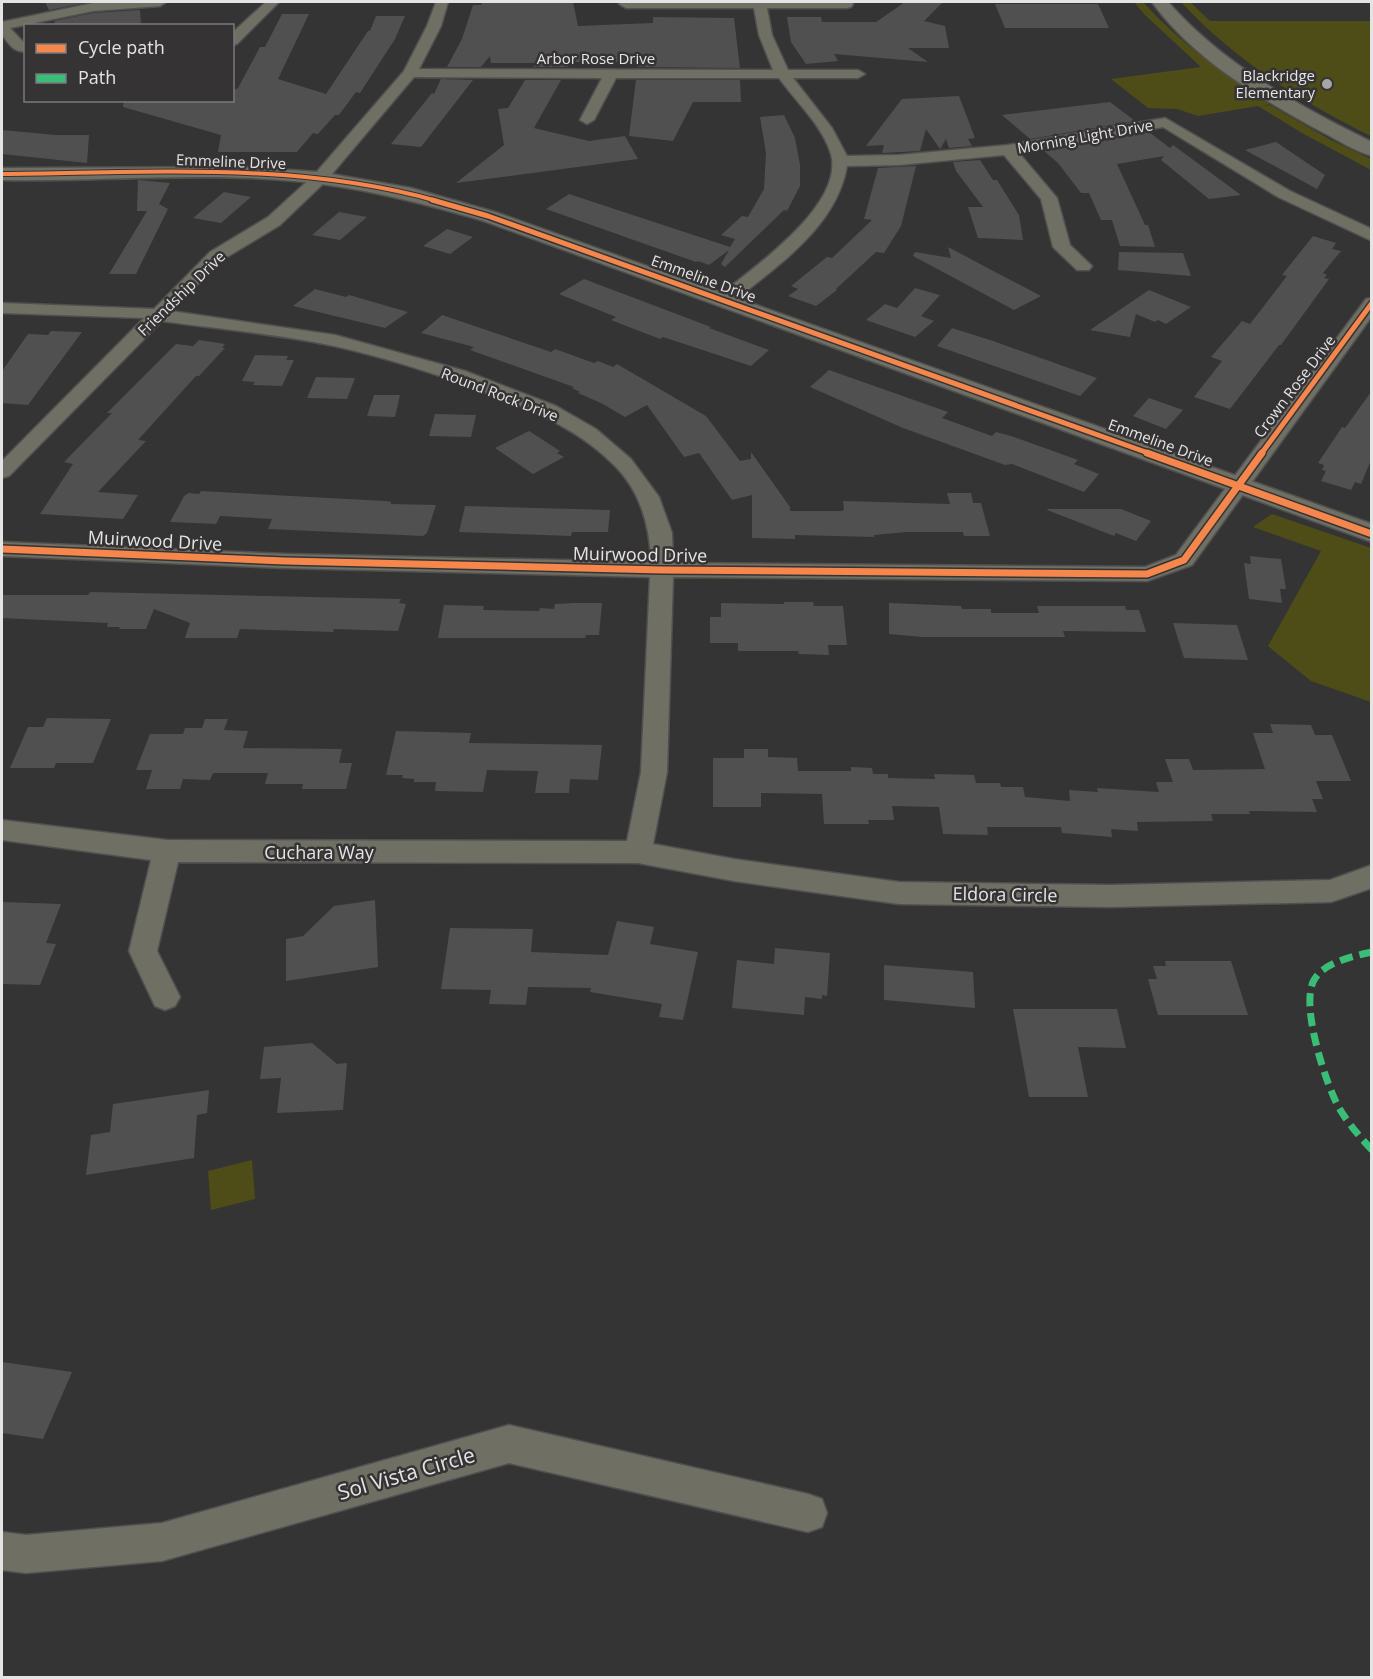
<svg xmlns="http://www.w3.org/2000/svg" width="1373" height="1679" viewBox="0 0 1373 1679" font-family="'Open Sans',sans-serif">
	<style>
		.green { fill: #4f4d17 }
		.building { fill: #505050 }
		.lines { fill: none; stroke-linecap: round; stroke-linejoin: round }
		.minor-casing { stroke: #505050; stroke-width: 3 }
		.tertiary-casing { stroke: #505050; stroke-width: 3 }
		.secondary-casing { stroke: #505050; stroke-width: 3 }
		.minor { fill: #6f6f64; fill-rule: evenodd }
		.tertiary { fill: #6f6f64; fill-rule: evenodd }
		.secondary { fill: #717165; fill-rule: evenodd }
		.quiet { stroke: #3abd76; stroke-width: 7; stroke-dasharray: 13 7; stroke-linecap: butt }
		.cycleway-far2-casing { stroke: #353334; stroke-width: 6 }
		.cycleway-far1-casing { stroke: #353334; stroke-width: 8 }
		.cycleway-casing { stroke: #353334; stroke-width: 10 }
		.cycleway-far2 { stroke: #f5874c; stroke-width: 4 }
		.cycleway-far1 { stroke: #f5874c; stroke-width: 5 }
		.cycleway { stroke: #f5874c; stroke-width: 7 }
		.poi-dot { fill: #a7a6a7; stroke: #353334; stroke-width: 2 }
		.labels { text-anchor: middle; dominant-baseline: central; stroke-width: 5; stroke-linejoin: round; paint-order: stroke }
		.far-street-label { font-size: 15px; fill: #e5e4e5; stroke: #353334 }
		.far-poi-label { font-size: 15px; fill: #e5e4e5; stroke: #353334; text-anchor: end }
		.street-label { font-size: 18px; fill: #e5e4e5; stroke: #353334 }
		.near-street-label { font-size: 21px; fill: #e5e4e5; stroke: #353334 }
	</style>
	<rect width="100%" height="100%" fill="#343434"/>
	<g class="green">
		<path d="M1134,2H1143C1180,43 1224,74 1270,104L1263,106L1270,105L1331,140L1371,159V170L1302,133L1258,106L1198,116L1177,109L1148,108L1111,79L1201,67L1145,15Z"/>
		<path d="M1181,2H1190L1210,21H1371V136C1302,102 1233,59 1181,2Z"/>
		<path d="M1272,514L1371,548V702L1311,681L1268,646L1321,551L1253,527Z"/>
		<path d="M252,1160L255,1199L211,1210L208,1171Z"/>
	</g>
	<g class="building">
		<path d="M45,2H89L49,10Z"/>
		<path d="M482,2H573L578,26L653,23V17L734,18L740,68L637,67L638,62H571L568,67H533L536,63H491L490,56L481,67H447L462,39L473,5H481Z"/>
		<path d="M905,2H943L924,21L945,26L949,48H908L928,62L834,54L838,61L806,64L791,42L787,17H821L822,22H876Z"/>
		<path d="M995,4H1098L1109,28H1005Z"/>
		<path d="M140,10L141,24L56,26L54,21L93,13Z"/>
		<path d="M282,14H309L278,79L326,94L368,31H370L376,16H405L395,39L360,93L356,92L339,115H335L318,134L313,133L297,152H218L221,135L123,107L124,100H232V91L238,88L260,47H265Z"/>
		<path d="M441,79L473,80L421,147L391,144L432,93L434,94Z"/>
		<path d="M525,80H561L534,128L589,141L625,136L638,159L456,183L504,145L498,109L508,108Z"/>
		<path d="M636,80H740L741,102H693L673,141L629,136Z"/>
		<path d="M959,96L975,138L968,139L972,146L949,148L946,139L940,149L926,129L920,151L882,153L884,145L866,146L902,99Z"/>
		<path d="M1110,102L1135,121L1030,139L1002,115Z"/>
		<path d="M784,115L795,138L800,165V186L787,211L784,210L725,267L721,264L729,250L709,265L698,261L696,262L546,209L569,194L730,247L735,239L721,235L742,216L748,217L764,189L766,153L760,117Z"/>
		<path d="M2,130L55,135H89L87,163L2,154Z"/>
		<path d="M1149,132L1170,148L1173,145L1241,195L1209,199L1161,160L1164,156L1117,164L1145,225H1148L1155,247L1120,246L1112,220H1101L1089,193H1081L1058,163L1044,151Z"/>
		<path d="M1276,142L1325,175L1317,189L1245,150Z"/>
		<path d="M980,160L993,180H997L1019,215L1023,240L978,238L968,207H983L956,171L953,162Z"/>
		<path d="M916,166L901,226L884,253L876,252L836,289L837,290L816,306L788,296L798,289L791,286L827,257L832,258L872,220L864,219L878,168Z"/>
		<path d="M138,180L170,183L159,204L168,209L136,274H109L147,211H137Z"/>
		<path d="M224,192L251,197L221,223L193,218Z"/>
		<path d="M339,212L367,217L340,240L312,235Z"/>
		<path d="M447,229L473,237L450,254L423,246Z"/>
		<path d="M1313,236L1336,243L1332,249L1341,251L1323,273L1327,275L1324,278L1329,279L1281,345H1279L1230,409L1194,397L1222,361L1211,357L1242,321L1250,324L1287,276L1282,275Z"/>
		<path d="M948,247L1041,296L1014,310L913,256L915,252L951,258Z"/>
		<path d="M1119,252L1183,253L1191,276L1118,270Z"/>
		<path d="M584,279L711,327L709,328L769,350L751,366L663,337L660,339L611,320L616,317L559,294Z"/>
		<path d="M915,288L940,295L921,316L934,321L915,337L866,320L885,304L897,308Z"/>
		<path d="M315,289L346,297L349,295L408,312L385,328L293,306Z"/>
		<path d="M1149,290L1191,307L1166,324L1158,320L1155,322L1136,314L1130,337L1090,330Z"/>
		<path d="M442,315L551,352L555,349L594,363L598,361L613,367L617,364L706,416L740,461L751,459V452L790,507V511H841L844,510L843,501L950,504L947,493H971L973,503H981L990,536H964L963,532H906L874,535V537L795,535V539L752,538V495L732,500L699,453L684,457L647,405L625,417L601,403L578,393L580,392L572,388L574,387L470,350L474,347L421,333Z"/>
		<path d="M952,328L993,341L1097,378L1080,396L937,346Z"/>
		<path d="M51,331L82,332L28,405L2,403V371L28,334L48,335Z"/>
		<path d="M199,340L225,344L222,348H225L199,376H196L138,440L146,441L98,492L138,495L123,519L40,514L73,464L64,462L112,413H107L176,344L193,346Z"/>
		<path d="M255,355L288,356L286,360H294L282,386L253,385L255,382L242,381Z"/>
		<path d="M829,370L948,412L942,418L992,436L996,432L1011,436L1078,460L1074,464L1099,474L1084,492L1012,464L1005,465L903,428L810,387Z"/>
		<path d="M316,377L355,378L347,399L307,398Z"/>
		<path d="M1371,392V460L1361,484L1355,482L1351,490L1321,481L1326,471L1322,470L1324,465L1318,463L1342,427L1345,428Z"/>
		<path d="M374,395H400L395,417L367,416Z"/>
		<path d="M1149,398L1183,410L1166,429L1133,416Z"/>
		<path d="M435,414L476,415L471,437L429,436Z"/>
		<path d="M529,431L560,451L557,453L564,457L533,474L495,448Z"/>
		<path d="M201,491L385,501L391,502V504L436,505L427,533L423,536L268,529L272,519L220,516L216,524L170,522L184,496L189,493L199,494Z"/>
		<path d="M465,506L610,510L608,532H572L571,536L459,532Z"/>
		<path d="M1048,509H1121L1151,521L1136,541L1116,533L1114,536L1047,510Z"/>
		<path d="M1250,556L1281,559L1286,589H1280L1282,603L1249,599L1244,563L1251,564Z"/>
		<path d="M90,592L401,599L399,603L406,604L398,631L334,629L333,632L240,629L237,638H185L190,623L154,609L146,629H119L120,627H107L108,623L2,618V595H88Z"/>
		<path d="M784,602H813L814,606H843L847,645H828L829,655L799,654L798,651H738V643H710V617H721V603L784,604Z"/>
		<path d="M574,603H602L599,635H586L585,638H438L444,605L484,606L483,610L539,611L540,608L554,609L555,604Z"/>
		<path d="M889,603L961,606L962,609H991V613H1039L1037,606H1125L1126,610H1139L1146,632L1063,631L1065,637H922L889,634Z"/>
		<path d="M1173,623L1237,625L1248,660L1184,658Z"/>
		<path d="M47,718L111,719L93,763H56L54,768H10L28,727H43Z"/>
		<path d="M205,719H228L224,730L248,731L243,748L342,749L339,763H352L346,789H302L303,784H265L268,773H213L210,780L183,779L180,789H146L152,770H136L150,734H183L185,728H202Z"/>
		<path d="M1270,724L1311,725L1315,735H1332L1351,781H1316L1323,799H1312L1317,812L1249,811L1250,814H1211L1213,821L1137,822L1138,831L1111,829L1112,837L1062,833L1061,827H987L988,835L943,834L939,807L892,806L894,820H868L869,824H824L822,794L761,793V807H713V758H744V749H768V757L797,758L798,771H851V767L872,768L873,774H888V778L935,779L934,774L974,775L976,783H1000L1001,787H1023L1025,797L1070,801L1069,790L1098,792L1097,788L1159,792L1156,782H1173L1165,759H1189L1193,770L1265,769L1253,733H1273Z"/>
		<path d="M396,731L471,733L469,743L602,745L598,780L570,779L569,793H535L538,771L487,770L483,792L435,791L436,782H414V779L402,778L403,775H386Z"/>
		<path d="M375,900L378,967L286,981V939L303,936L334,906Z"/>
		<path d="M2,902L61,904L46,943L56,944L40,985L2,984Z"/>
		<path d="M617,921L654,927L650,944L698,952L683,1020L659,1017L662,1004L590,992L591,988L528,987L526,1005L489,1004L491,990L441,989L450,928L533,929L531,952L608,955Z"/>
		<path d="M775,948L830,953L827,996L822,995V999L805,997L804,1015L732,1008L737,960L774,964Z"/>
		<path d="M1165,961H1231L1248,1015H1158L1148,979H1157L1153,966H1166Z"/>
		<path d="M884,965L973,972L975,1008L884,1000Z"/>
		<path d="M1013,1009H1117L1126,1048L1078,1047L1088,1097H1029Z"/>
		<path d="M312,1043L337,1064L347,1063L343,1110L277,1113L281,1078L260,1079L264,1047Z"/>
		<path d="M209,1090L207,1113L197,1115L194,1158L86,1175L91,1135L110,1132L113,1104Z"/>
		<path d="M2,1362L72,1372L43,1439L2,1433Z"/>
	</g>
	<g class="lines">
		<g class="minor-casing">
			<g id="minor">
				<path d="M114,2H166L160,6L93,11L10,28L26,45V51C14,54 8,42 2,35V22L93,3Z"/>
				<path d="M266,2H279L237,44L232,45V33Z"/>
				<path d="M436,2H448L441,26L419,69L773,70L759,35L754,8H626L619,4L621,2H851L853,4L851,7L846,8H767L772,35L788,70H858L865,74L858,78H793L832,128L847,156L899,155L1008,145L1165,118L1290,191L1372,229V241L1278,197L1163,127L1019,153L1057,198L1070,245L1092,266L1089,270H1077L1053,247L1041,199L1004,155L899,165L847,166C836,228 777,266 730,304H718L715,300L718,296C752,269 845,205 831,154C822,125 796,102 779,78H616L594,120L587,124L580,120L602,78L414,77L326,181L280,225L222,260L171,311L335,335L465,371L556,406L596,429L631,459L659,497L672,533L673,563L1145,567L1176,555L1366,299L1372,298V316L1192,565L1147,581L673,577L667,772L653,844L734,859L899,882L1111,885L1330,880L1372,865V888L1331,902L1111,907L899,904L734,881L638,863L178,862L157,951L180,997L175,1006L165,1010L155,1006L129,951L151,860L2,840V820L167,840L627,841L641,772L650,577L285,568L2,556V542L285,554L651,562C650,527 641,493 616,467C582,432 539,413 495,396C443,376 388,358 334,346C277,334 219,329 162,321L9,476L2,478V461L144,318L2,313V303L154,309L210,252L268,217L314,175L404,71L427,26Z"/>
				<path d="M509,1425L808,1494L822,1499L827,1513L822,1527L808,1532L509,1463L162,1561L26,1573L2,1570V1532L26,1535L162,1523Z"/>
			</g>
		</g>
		<g class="tertiary-casing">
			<path id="tertiary" d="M246,167L320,172L411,188L495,212L1372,524V542L481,220C428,205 375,191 321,184C216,170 107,182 2,180V168Z"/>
		</g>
		<g class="secondary-casing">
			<path id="secondary" d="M1152,2H1168C1223,64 1298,106 1372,142V156C1354,151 1338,140 1322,132C1261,99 1193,59 1152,2Z"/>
		</g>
		<use href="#minor" class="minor"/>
		<use href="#tertiary" class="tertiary"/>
		<use href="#secondary" class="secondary"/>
		<path class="quiet" d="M1372,952C1354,956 1324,962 1314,980C1300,1005 1325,1081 1338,1106C1347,1122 1359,1136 1372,1150"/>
		<g class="cycleway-far2-casing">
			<path id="cycleway-far2" d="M2,174C147,173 296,161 437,201"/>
		</g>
		<g class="cycleway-far1-casing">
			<g id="cycleway-far1">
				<path d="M432,200L488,216L1151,454"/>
				<path d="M1261,454L1372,303"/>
			</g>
		</g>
		<g class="cycleway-casing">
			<g id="cycleway">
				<path d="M1147,453L1372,534"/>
				<path d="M2,549L285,561L662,570L1147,574L1184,560L1262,453"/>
			</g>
		</g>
		<use href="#cycleway-far2" class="cycleway-far2"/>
		<use href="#cycleway-far1" class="cycleway-far1"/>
		<use href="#cycleway" class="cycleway"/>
	</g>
	<circle class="poi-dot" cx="1327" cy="84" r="6"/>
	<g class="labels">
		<g class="far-street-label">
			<text x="596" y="58">Arbor Rose Drive</text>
			<text transform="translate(1085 136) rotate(-10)">Morning Light Drive</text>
			<text transform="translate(231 161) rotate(2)">Emmeline Drive</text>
			<text transform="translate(704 278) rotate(20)">Emmeline Drive</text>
			<text transform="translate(181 293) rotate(-44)">Friendship Drive</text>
			<text transform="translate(1294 386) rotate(-53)">Crown Rose Drive</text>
			<text transform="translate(500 394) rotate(21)">Round Rock Drive</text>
			<text transform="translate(1161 442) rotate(20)">Emmeline Drive</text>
		</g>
		<g class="far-poi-label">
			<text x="1315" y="75">Blackridge<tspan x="1315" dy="17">Elementary</tspan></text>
		</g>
		<g class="street-label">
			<text transform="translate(155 540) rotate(3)">Muirwood Drive</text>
			<text transform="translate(640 554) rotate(1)">Muirwood Drive</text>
			<text x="319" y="852">Cuchara Way</text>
			<text transform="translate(1005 894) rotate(1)">Eldora Circle</text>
		</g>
		<g class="near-street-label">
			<text transform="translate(406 1473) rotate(-16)">Sol Vista Circle</text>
		</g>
	</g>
	<rect width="1373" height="1679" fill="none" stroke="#e5e4e5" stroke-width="6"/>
	<rect x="24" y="24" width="210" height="78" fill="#353334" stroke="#7b7a7b" stroke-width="1.5"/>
	<rect x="36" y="44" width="30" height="9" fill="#f5874c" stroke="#7b7a7b" stroke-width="1.5"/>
	<text x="78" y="54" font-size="18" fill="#e5e4e5">Cycle path</text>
	<rect x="36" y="74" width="30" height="9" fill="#3abd76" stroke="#7b7a7b" stroke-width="1.5"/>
	<text x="78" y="84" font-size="18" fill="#e5e4e5">Path</text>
</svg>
